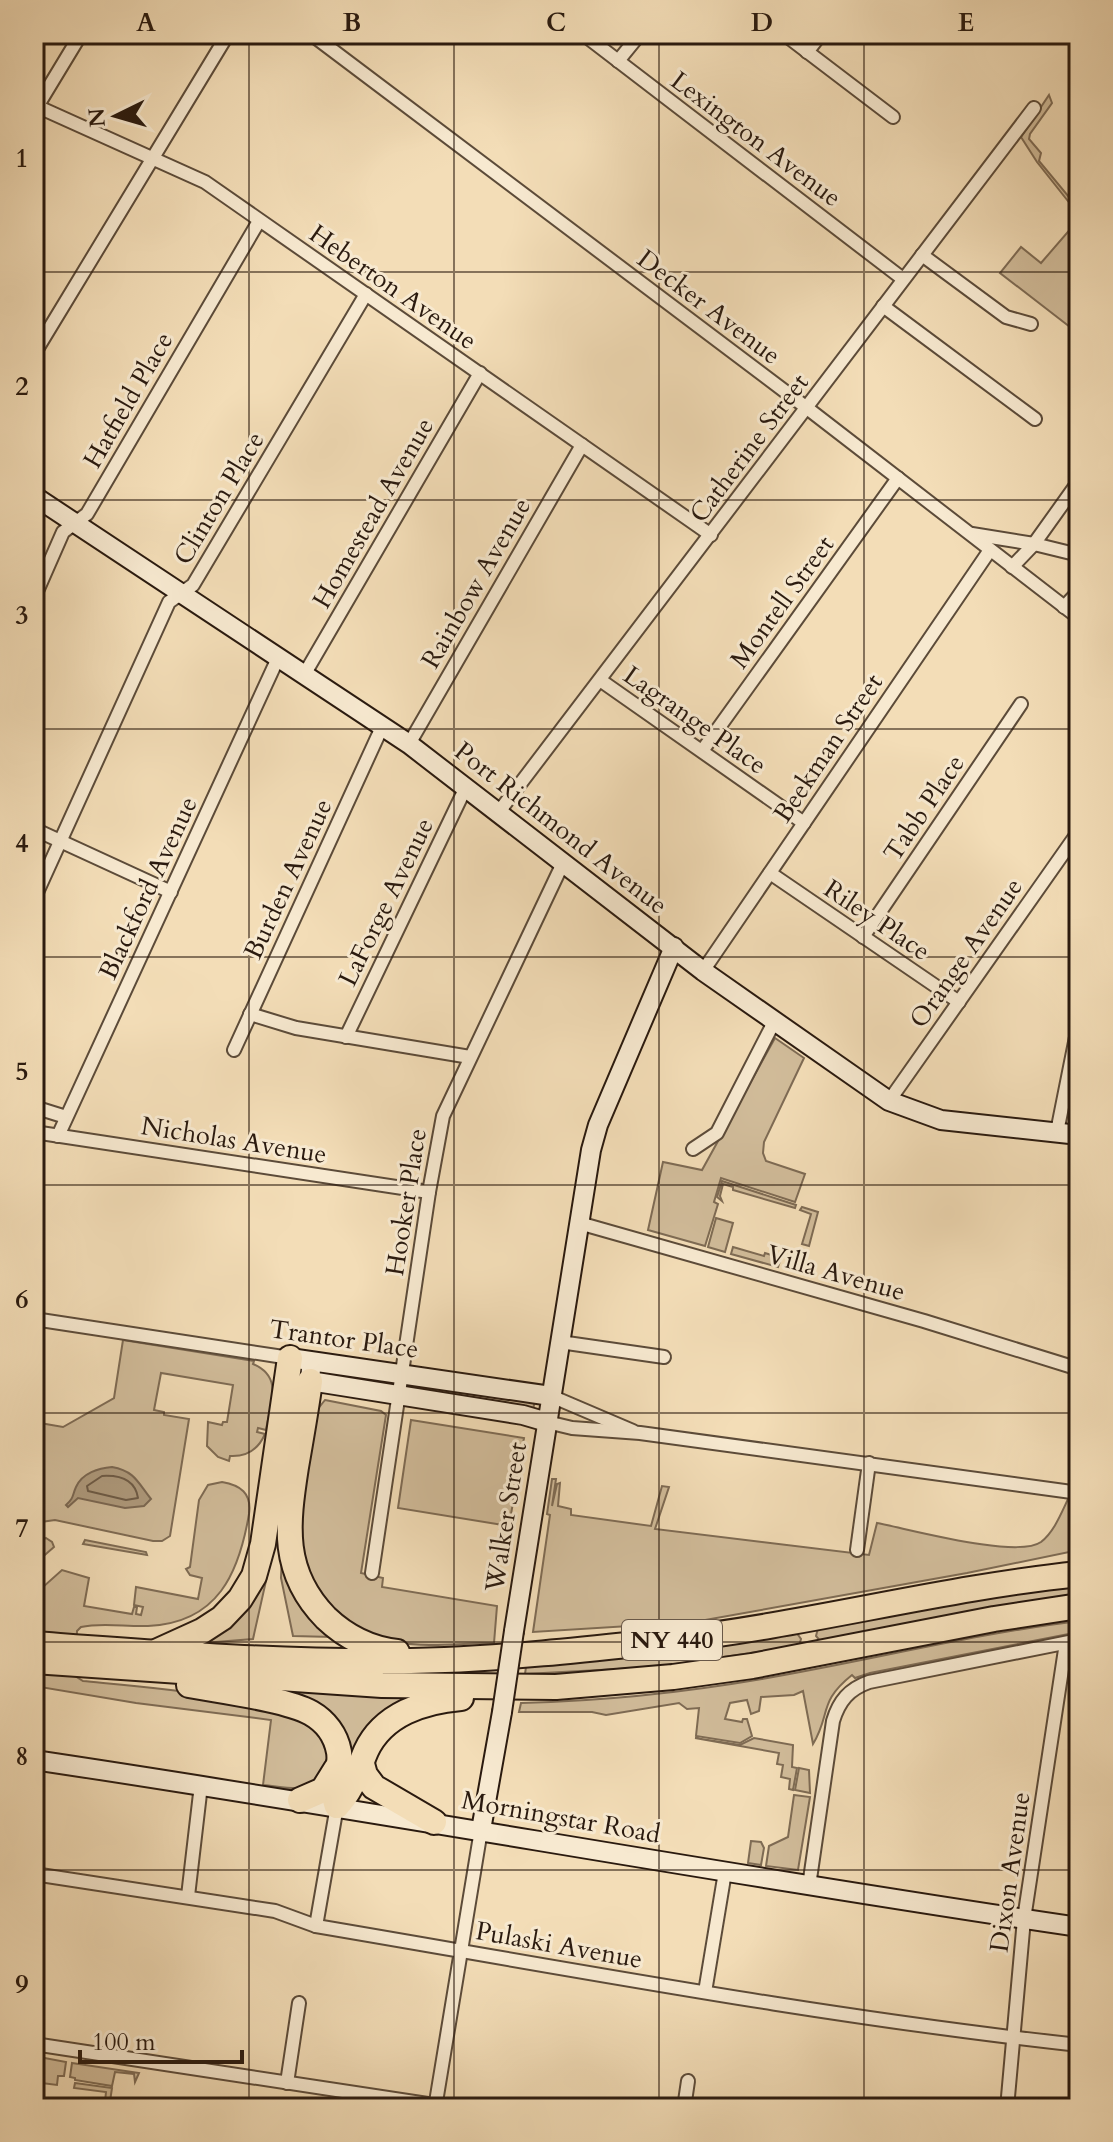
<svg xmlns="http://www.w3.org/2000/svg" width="1113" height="2142" viewBox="0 0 1113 2142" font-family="Cardo,serif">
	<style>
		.green { fill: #d1bc9a; stroke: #7e6b54; stroke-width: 2 }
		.water { fill: #af9b7e; stroke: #7a6752; stroke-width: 2 }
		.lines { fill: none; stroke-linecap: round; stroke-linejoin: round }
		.shore { stroke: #6c5a46; stroke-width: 2 }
		.street-casing { stroke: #5c4b39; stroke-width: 16 }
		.secondary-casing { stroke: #2a1a0f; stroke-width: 22 }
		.highway-casing { stroke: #2a1a0f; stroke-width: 28 }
		.street { stroke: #f7e9d0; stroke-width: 12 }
		.secondary { stroke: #f7e9d0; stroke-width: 18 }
		.highway { stroke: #f3ddb7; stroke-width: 24 }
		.secondary-bridge-casing { stroke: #2a1a0f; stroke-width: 22; stroke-linecap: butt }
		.secondary-bridge { stroke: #f7e9d0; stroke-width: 18 }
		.grid { fill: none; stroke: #2a1a0f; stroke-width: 2; stroke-opacity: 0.55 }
		.labels { text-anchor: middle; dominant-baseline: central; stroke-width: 6; stroke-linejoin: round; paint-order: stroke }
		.shield { fill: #f7e9d0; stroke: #685849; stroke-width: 2 }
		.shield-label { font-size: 24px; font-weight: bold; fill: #2a1a0f }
		.street-label { font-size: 26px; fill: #2a1a0f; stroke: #f7e9d0 }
		.neatline { fill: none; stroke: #2a1a0f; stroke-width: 3 }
		.grid-label { font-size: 26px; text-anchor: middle; font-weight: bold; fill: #2a1a0f }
	</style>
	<rect width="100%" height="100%" fill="#f3ddb7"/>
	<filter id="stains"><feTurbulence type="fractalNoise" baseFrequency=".0025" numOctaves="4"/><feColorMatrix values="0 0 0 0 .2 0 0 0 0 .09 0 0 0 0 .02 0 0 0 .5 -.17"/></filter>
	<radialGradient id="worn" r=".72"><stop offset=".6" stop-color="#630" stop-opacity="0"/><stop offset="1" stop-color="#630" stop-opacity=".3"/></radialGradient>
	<g class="green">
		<path d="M1049,95L1052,103L1030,134L1029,139L1041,153L1039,161L1079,209V215L1037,162L1021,137Z"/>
		<path d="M1079,219L1077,229L1079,232V334L1000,273L1021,247L1041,263Z"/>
		<path d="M775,1038L804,1058L764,1142L763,1153L766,1161L805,1174L795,1202L721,1178L714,1202L718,1204L705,1246L648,1230L663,1162L702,1170Z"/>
		<path d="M722,1181L796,1205L795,1208L733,1190V1187L723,1184L720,1196L722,1201L717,1197Z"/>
		<path d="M802,1207L818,1212L809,1246L802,1244L811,1214L800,1210Z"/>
		<path d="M716,1218L733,1223L725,1252L708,1247Z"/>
		<path d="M733,1247L764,1256L765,1253L781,1258L778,1267L731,1254Z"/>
		<path d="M123,1340L254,1361L253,1364C284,1377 270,1404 266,1430L258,1428L257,1432L265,1434C258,1450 247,1457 230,1456L229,1461L218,1457L207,1446L208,1422L222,1425L223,1422H227L233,1385L161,1373L154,1410L164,1412V1415L189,1419L170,1536L162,1541H153L55,1520L41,1522L34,1526V1422L63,1427L114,1398Z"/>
		<path d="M414,1381L535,1400L533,1410L413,1391Z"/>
		<path d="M325,1400L381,1411L386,1415L361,1573L383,1578L382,1587L497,1606L494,1643C462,1643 427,1648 396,1642C338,1630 296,1578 298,1519C299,1487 311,1443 317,1410Z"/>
		<path d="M411,1420L524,1438L509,1526L398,1508Z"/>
		<path d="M552,1479H556L552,1506L557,1484L560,1483L558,1506L571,1509V1515L651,1526L662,1486L669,1487L655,1529L869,1555L877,1523C909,1529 1017,1559 1041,1542C1055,1531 1062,1511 1070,1495L1079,1497V1550L967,1573L694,1622L533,1632L550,1515L547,1514Z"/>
		<path d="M222,1482C240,1485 252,1493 249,1514C239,1573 218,1623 148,1626C126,1627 102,1622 81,1627L77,1631L75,1676L83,1681C133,1686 281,1696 316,1727C354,1762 317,1814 276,1788C297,1791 318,1795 329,1772H326C312,1796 287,1787 263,1785L271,1720L136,1703L34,1686V1606L37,1611L40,1610L34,1595L62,1570L89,1578L84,1606L132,1614L134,1607H137L136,1614L141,1615L143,1607L134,1605L136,1587L198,1599L202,1578L190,1575L186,1569L190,1567L199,1500L208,1485Z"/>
		<path d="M283,1534L332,1637L293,1636L281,1578Z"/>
		<path d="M46,1538L52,1542L54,1547L39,1560L34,1553V1545Z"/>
		<path d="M85,1540L146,1552L147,1555L83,1544Z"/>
		<path d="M272,1554L253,1639L203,1643Z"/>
		<path d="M1079,1582V1596L821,1642L816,1636L818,1628Z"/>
		<path d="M1079,1621V1632L870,1673L855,1678L852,1675C818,1702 831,1714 813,1744L803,1691L794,1695L761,1697L759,1711L751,1714L747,1700L730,1703L725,1719L742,1722L743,1719H747L752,1736L740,1743L696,1736L699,1708L687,1709L679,1703L606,1715L592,1712H519L521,1703C602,1701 681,1693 762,1679C868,1661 972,1634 1079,1621Z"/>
		<path d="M796,1632L801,1639L799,1646L655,1667L525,1674L526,1667L643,1656Z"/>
		<path d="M255,1688L412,1697L356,1770L346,1741Z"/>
		<path d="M695,1738L740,1745L754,1738L793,1745L792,1767L797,1768L793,1790L789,1789L790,1779L781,1777L783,1765L777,1764L779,1753Z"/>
		<path d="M799,1768L809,1770L810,1793L795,1790Z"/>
		<path d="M794,1795L810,1797L798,1870L766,1866L769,1846L788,1837Z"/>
		<path d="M751,1841L761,1842L764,1848L761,1865L748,1863Z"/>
		<path d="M34,2056L66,2062L64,2076H58L57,2085L34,2082Z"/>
		<path d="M72,2063L139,2073L135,2082L134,2074L115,2072L112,2086L75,2080V2078L70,2077Z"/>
		<path d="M75,2083L112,2088L109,2108H104L108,2103L105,2102L106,2092L74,2088Z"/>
	</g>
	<path class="water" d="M112,1467C135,1471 138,1483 151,1499L144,1506L125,1508L78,1498L68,1507L66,1505C74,1498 72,1496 76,1487C82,1473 99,1468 112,1467Z"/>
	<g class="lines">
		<path class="shore" d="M102,1476C119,1475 135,1479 138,1498L126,1500L88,1491L87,1486Z"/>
		<g class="street-casing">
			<g id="street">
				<path d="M311,34L807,408L1079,618"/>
				<path d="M583,34L903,279"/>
				<path d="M784,34L893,117"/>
				<path d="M807,52L821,34"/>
				<path d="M618,61L640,34"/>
				<path d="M34,105L205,182L711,535"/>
				<path d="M35,110L81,34"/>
				<path d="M922,255L1006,317L1031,324"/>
				<path d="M883,306L1035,419"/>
				<path d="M34,354L228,34"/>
				<path d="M972,534L1034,544L1079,555"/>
				<path d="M1012,567L1034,544L1079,481"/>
				<path d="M34,598L63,532L87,514L259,221"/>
				<path d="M1064,607L1079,591"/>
				<path d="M304,675L480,373"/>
				<path d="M600,680L804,823"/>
				<path d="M409,744L582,445"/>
				<path d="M702,751L898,478"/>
				<path d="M498,813L1034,108"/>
				<path d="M34,829L171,892"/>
				<path d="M770,873L959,1002"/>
				<path d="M34,899L169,602L193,585L366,294"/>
				<path d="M863,937L1021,704"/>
				<path d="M703,971L990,550"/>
				<path d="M250,1014L296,1028L470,1057"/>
				<path d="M346,1037L466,787"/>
				<path d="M234,1050L382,727"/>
				<path d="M889,1101L1079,831"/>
				<path d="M34,1107L66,1117"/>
				<path d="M34,1132L429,1192"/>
				<path d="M1057,1132L1079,1022"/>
				<path d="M58,1136L278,658"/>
				<path d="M693,1149L717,1133L774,1022"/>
				<path d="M579,1223L924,1321L1079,1369"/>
				<path d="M34,1319L290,1358"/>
				<path d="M560,1342L664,1357"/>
				<path d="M551,1396L633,1431"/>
				<path d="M547,1422L572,1428L640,1433L1079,1493"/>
				<path d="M857,1550L869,1463"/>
				<path d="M372,1573L429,1192L443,1116L563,863"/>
				<path d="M34,1874L275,1911L316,1926C570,1969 823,2017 1079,2045"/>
				<path d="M809,1886L833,1721C839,1701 849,1689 869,1682L1079,1640"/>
				<path d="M188,1896L201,1785"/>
				<path d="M316,1926L337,1806"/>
				<path d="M705,1992L725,1872"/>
				<path d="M34,2044L454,2108"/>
				<path d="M287,2083L299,2003"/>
				<path d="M435,2108L481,1830"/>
				<path d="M684,2108L688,2081"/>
				<path d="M1007,2108L1024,1919L1066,1643"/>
			</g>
		</g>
		<g class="secondary-casing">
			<g id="secondary">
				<path d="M34,496L409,744L703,971L889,1101L941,1120L1079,1135"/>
				<path d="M290,1358L551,1396"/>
				<path d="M311,1369L310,1381L523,1415L547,1422"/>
				<path d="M514,1631L591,1150L598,1125L674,947"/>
				<path d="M34,1760C383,1812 730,1876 1079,1927"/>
				<path d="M481,1830L502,1712"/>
			</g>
		</g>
		<g class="highway-casing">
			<g id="highway">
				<path d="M310,1381C306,1410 301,1438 296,1467C287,1525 281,1572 326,1618C346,1637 370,1649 397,1652"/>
				<path d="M34,1644C171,1654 307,1665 445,1660C521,1657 597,1648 673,1640C810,1624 943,1588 1079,1574"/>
				<path d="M158,1651L202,1631L222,1618L240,1599L254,1576L263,1544L290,1358"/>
				<path d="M34,1661L382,1685L556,1687L673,1677L752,1666L994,1619L1079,1606"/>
				<path d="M189,1685C220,1691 286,1699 311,1713C325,1721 336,1735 339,1752C342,1770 330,1792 337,1806"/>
				<path d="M362,1764L365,1775L374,1787L434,1822"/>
				<path d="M300,1800L323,1790L336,1769"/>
				<path d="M337,1806C353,1789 357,1772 366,1751C383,1714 424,1701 461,1698"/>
			</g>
		</g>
		<use href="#street" class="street"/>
		<use href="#secondary" class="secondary"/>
		<use href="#highway" class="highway"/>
		<g class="secondary-bridge-casing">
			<path id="secondary-bridge" d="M502,1712L514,1631"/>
		</g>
		<use href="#secondary-bridge" class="secondary-bridge"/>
	</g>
	<path class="grid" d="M249,34V2108M454,34V2108M659,34V2108M864,34V2108M34,272H1079M34,500H1079M34,729H1079M34,957H1079M34,1185H1079M34,1413H1079M34,1642H1079M34,1870H1079"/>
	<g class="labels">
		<rect class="shield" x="622" y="1620" width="100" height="40" rx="6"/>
		<g class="shield-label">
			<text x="672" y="1640">NY 440</text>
		</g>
		<g class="street-label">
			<text transform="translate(756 139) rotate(37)">Lexington Avenue</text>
			<text transform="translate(393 287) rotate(35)">Heberton Avenue</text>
			<text transform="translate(709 307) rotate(37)">Decker Avenue</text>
			<text transform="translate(128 400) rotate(-60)">Hatfield Place</text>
			<text transform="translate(749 448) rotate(-53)">Catherine Street</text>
			<text transform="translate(219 498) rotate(-59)">Clinton Place</text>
			<text transform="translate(373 513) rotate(-60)">Homestead Avenue</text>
			<text transform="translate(476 583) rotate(-60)">Rainbow Avenue</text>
			<text transform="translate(782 602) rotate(-54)">Montell Street</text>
			<text transform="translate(695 720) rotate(35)">Lagrange Place</text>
			<text transform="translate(828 748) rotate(-56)">Beekman Street</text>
			<text transform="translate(924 808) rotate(-56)">Tabb Place</text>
			<text transform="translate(561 828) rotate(38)">Port Richmond Avenue</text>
			<text transform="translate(288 879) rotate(-65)">Burden Avenue</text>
			<text transform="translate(148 888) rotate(-65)">Blackford Avenue</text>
			<text transform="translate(386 902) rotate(-64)">LaForge Avenue</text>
			<text transform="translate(877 920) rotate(34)">Riley Place</text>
			<text transform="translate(966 953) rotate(-55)">Orange Avenue</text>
			<text transform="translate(234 1140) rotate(9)">Nicholas Avenue</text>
			<text transform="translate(406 1202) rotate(-81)">Hooker Place</text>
			<text transform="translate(836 1273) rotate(16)">Villa Avenue</text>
			<text transform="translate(344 1339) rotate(8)">Trantor Place</text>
			<text transform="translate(506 1517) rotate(-81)">Walker Street</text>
			<text transform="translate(561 1817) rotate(10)">Morningstar Road</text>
			<text transform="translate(1010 1872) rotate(-82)">Dixon Avenue</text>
			<text transform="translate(559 1945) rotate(10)">Pulaski Avenue</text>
		</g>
	</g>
	<rect width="1113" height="2142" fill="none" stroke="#f3ddb7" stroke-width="88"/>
	<g transform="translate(116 116) rotate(265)" stroke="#f7e9d0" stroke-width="6" paint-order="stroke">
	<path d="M0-6L14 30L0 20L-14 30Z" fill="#2a1a0f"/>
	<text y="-12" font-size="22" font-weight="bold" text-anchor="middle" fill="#2a1a0f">N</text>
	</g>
	<path d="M80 2050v12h162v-12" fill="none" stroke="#2a1a0f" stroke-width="4"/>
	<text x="92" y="2050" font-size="24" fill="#2a1a0f" stroke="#f7e9d0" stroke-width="6" paint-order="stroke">100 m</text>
	<rect x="44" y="44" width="1025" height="2054" class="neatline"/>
	<g class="grid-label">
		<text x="146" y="31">A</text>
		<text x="352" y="31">B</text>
		<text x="556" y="31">C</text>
		<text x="762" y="31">D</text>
		<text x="966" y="31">E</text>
		<text x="22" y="167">1</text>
		<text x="22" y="395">2</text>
		<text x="22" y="624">3</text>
		<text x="22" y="852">4</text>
		<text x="22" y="1080">5</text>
		<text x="22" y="1308">6</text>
		<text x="22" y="1537">7</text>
		<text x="22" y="1765">8</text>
		<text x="22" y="1993">9</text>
	</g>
	<rect width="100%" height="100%" filter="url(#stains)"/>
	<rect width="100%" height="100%" fill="url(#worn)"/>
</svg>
